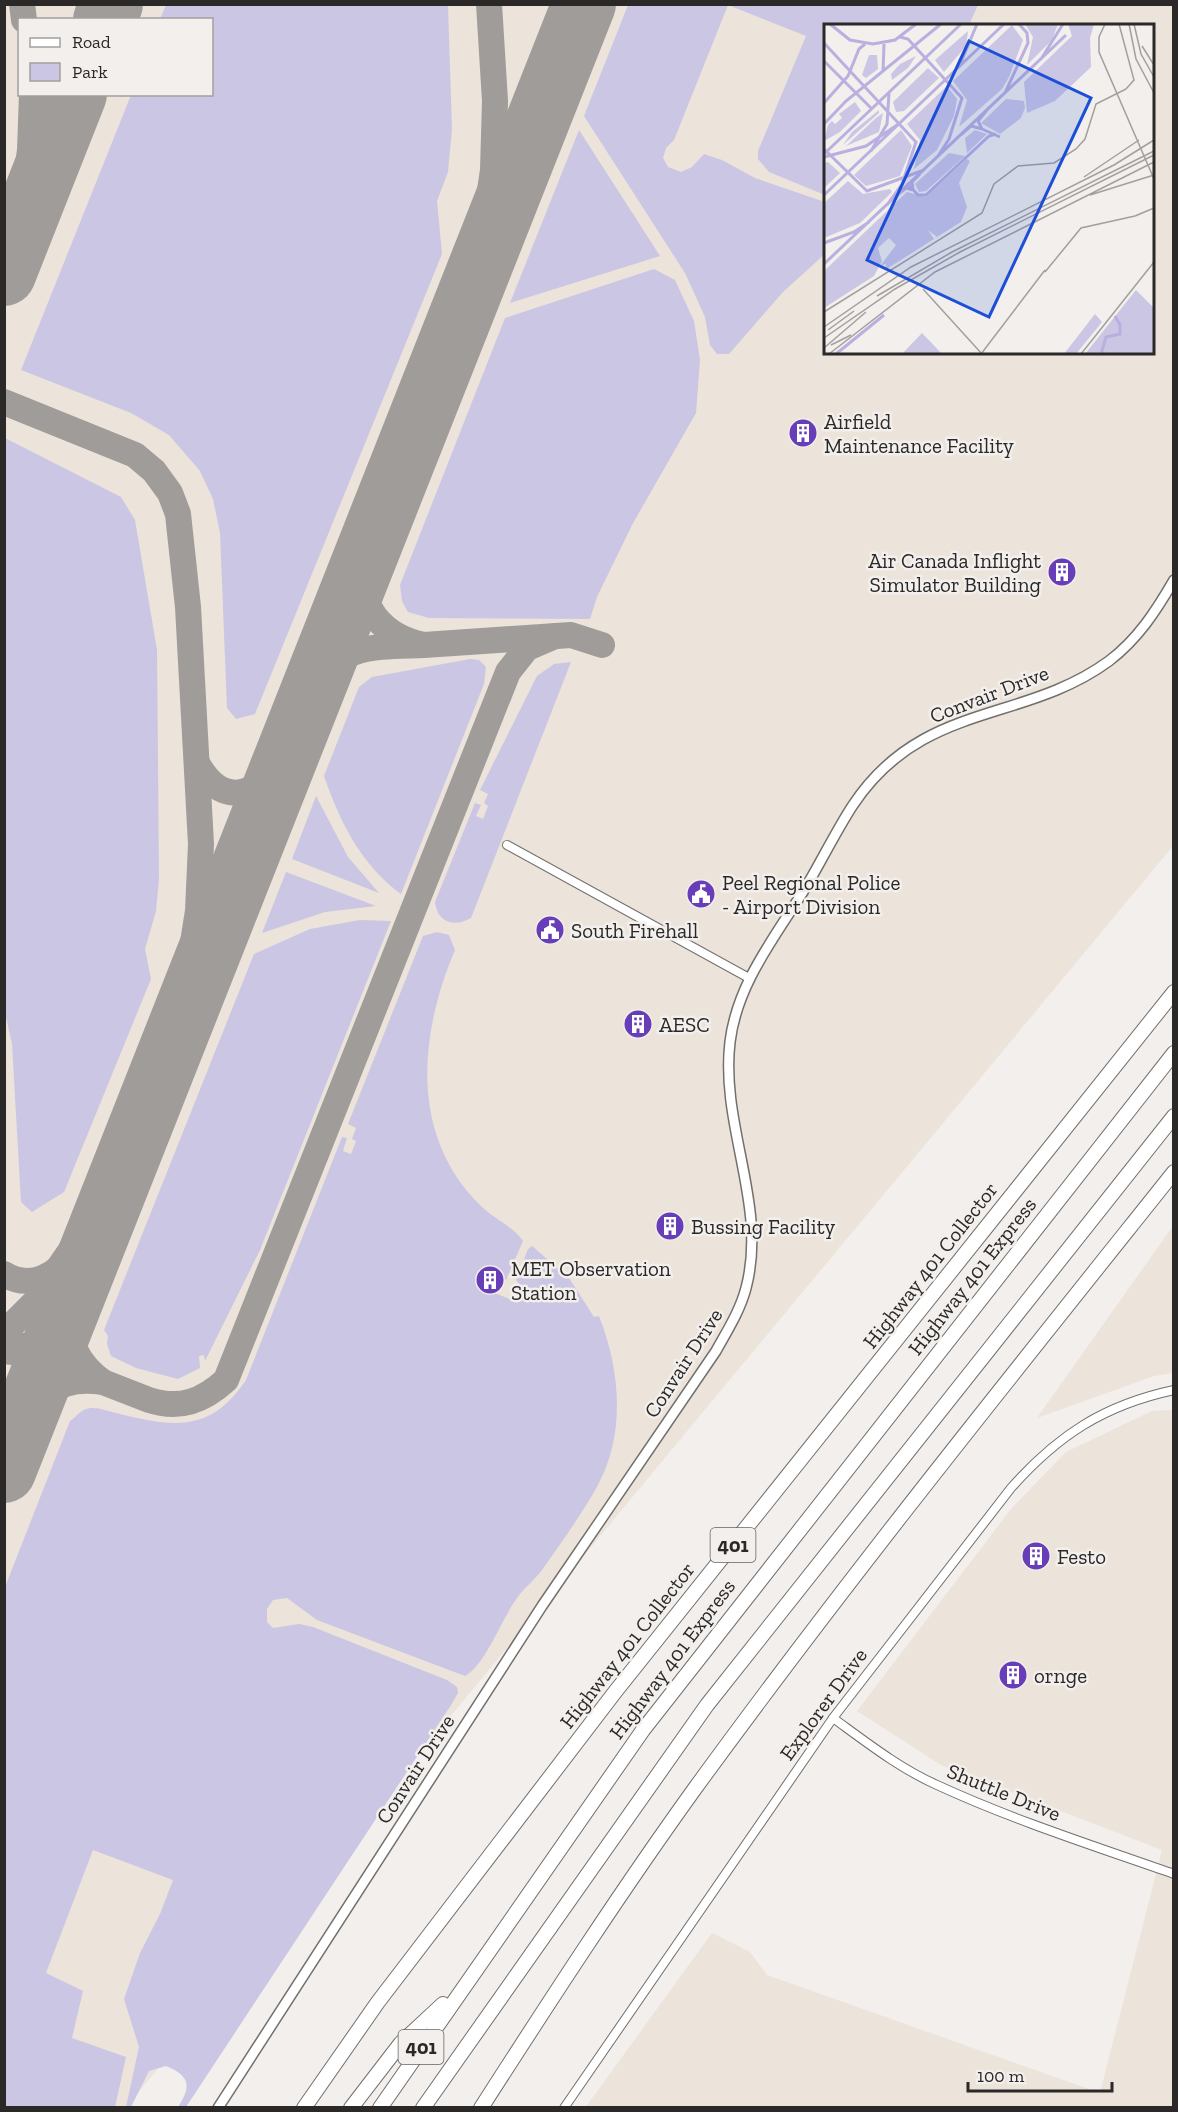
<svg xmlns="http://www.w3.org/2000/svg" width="1178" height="2112" viewBox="0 0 1178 2112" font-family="'Zilla Slab',serif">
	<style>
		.built { fill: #ece3da; fill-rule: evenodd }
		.green { fill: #cbc6e4 }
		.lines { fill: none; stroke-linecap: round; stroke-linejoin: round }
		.taxiway { stroke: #9f9c9a; stroke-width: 26 }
		.runway { stroke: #9f9c9a; stroke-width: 64 }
		.minor-casing { stroke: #72706d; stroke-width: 10 }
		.tertiary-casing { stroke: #72706d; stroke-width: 12 }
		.motorway-casing { stroke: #72706d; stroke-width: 16 }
		.minor { stroke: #fff; stroke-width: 8 }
		.tertiary { stroke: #fff; stroke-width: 9 }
		.motorway { stroke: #fff; stroke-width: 14 }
		.labels { text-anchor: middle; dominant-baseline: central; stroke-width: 5; stroke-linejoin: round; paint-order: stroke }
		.shield { fill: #f2efec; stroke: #666463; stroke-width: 1.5 }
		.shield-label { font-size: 20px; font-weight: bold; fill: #2a2928 }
		.poi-label { font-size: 21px; fill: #2a2928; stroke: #f2efec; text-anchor: start }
		.street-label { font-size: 21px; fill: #2a2928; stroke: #f2efec }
		.inset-river { fill: none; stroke: #b9afe0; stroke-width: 3 }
		.inset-road { fill: none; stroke: #a2a09e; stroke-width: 1.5 }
		.view { fill: #1d4ed8; fill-opacity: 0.15; stroke: #1d4ed8; stroke-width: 3 }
		.inset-edge { fill: none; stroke: #2a2928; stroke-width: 3 }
	</style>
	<rect width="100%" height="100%" fill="#f2efec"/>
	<g class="built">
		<path d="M5,5H1173V846L126,2107L5,2108ZM20,20H212V94H20ZM826,26H1152V352H826Z"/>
		<path d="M1173,1226V1373L1154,1376L1037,1418Z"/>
		<path d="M1173,1410V2107L585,2108L712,1933L750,1952L767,1975L1100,2093L1162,1850L941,1765L857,1711L1011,1509L1066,1452L1152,1411Z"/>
	</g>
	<g class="green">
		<path d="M166,5H448L452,129L448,172L437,201L442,254L255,714L236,719L227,708L220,533L213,499L200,471L169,435L131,413L21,370L131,95L212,94V20L160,19Z"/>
		<path d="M628,5H978L969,25L826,26L825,195L769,172L758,159V151L806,36L728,5L674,140L666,148L663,158L668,167L681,172L692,167L704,154L722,160L755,178L825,202L826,253L783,292L729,354H717L710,345L705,317L685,273L584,116Z"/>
		<path d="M579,130L660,256L510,303Z"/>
		<path d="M654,269L675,280L694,321L700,360L696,413L632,525L597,597L590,619L429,618L408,612L402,601L400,585L505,318Z"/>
		<path d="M5,438L121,497L135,520L157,650L159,878L156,911L145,949L151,979L64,1192L32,1212L21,1202L12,1044L4,1008Z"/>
		<path d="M470,659L479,660L486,667L484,684L401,894C361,865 340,822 324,776L359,687L372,677Z"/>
		<path d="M571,662L471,918C454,928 437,922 435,902L475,803L481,805L476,816L483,819L488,806L484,803L488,794L480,790L537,676L554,664Z"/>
		<path d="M316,796L348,857L379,893L292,859Z"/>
		<path d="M286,872L376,906L325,912L262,933Z"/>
		<path d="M360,920L391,921L260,1250L205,1361L204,1355L199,1356L200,1368L178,1379L136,1368L111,1356L107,1344L108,1336L104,1330L254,954L310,929Z"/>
		<path d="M437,932L449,935L455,950C419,1035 409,1136 481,1206C494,1219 513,1226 523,1241L506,1280L484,1272L479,1282L497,1294L518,1302L523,1288L516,1280L528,1249L532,1246L569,1278L594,1317L599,1316C620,1369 626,1433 598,1485C582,1514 561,1543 542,1570C534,1581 522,1589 515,1601C501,1621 485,1665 465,1676L317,1620L287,1598L273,1600L267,1609V1622L273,1628L299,1624L313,1627L447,1680L457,1687L458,1693L451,1705L186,2107H178C191,2087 191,2076 166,2066L149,2071L131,2107H126L139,2047L124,1999L140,1953L160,1914L173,1880L93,1850L46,1973L83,1991L72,2038L126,2057L115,2107H5V1587L70,1421C75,1418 79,1412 84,1410C94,1405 106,1411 116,1413C172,1427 210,1434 246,1380L342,1137L347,1138L343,1151L351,1154L356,1141L352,1139L356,1128L348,1124L423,936Z"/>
	</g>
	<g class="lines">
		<g class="taxiway">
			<path d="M22,4L24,20"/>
			<path d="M19,237L30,150L32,94"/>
			<path d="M478,273L493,170L495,101L489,4"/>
			<path d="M4,402L135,455L154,471L170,493L178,514L188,607L201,844L198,911L180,1024"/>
			<path d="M424,645L571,635L602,645"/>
			<path d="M197,763C221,806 249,797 281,769"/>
			<path d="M282,770C298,731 311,666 355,652C376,645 402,646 424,645C384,637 354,606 365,562L399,475"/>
			<path d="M4,1274C23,1286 43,1281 59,1268"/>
			<path d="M4,1333L35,1302L118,1182"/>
			<path d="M4,1351L31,1354L17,1344"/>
			<path d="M31,1354L149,1400C180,1410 203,1401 226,1380L508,672L527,648L555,636"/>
			<path d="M4,1475C25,1424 35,1372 103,1382C40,1337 83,1277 105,1220"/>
		</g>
		<g class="runway">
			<path d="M105,20L111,4"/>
			<path d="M4,274L75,94"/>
			<path d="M4,1471L584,4"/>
		</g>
		<g class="minor-casing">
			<g id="minor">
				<path d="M507,845L749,978"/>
				<path d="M833,1718C866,1742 899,1768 937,1785C1013,1820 1094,1846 1174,1874"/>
				<path d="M564,2108L833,1718L1011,1488C1058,1435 1104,1405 1174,1390"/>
			</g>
		</g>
		<g class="tertiary-casing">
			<path id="tertiary" d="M218,2108L542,1606L716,1351C727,1331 740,1311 746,1288C768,1205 720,1126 730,1042C737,983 776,936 806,887C822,860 836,831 853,805C922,701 1023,724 1109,661C1138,639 1156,611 1174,580"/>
		</g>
		<g class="motorway-casing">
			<g id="motorway">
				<path d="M304,2108L378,2002L615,1692L1174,992"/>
				<path d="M351,2108L401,2043L443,2004"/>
				<path d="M380,2108L643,1730L1174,1053"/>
				<path d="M423,2108L707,1705L1174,1116"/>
				<path d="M481,2108C551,1999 621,1891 696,1787C849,1577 1012,1375 1174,1172"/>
			</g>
		</g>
		<use href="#minor" class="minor"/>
		<use href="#tertiary" class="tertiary"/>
		<use href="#motorway" class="motorway"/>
	</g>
	<defs>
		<g id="building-disc" transform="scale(1.5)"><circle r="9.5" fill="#673eb7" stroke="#f2efec"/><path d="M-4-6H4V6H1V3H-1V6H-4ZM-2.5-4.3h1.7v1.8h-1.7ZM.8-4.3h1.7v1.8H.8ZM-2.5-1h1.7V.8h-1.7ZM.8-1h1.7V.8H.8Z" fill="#fff"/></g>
		<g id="civic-disc" transform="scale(1.5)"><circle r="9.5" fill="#673eb7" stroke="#f2efec"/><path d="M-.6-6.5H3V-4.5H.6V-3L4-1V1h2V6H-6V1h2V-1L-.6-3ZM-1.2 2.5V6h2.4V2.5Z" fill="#fff"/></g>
	</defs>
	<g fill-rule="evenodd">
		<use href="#building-disc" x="803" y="433"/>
		<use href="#building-disc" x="1062" y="572"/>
		<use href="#civic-disc" x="701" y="894"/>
		<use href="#civic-disc" x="550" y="930"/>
		<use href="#building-disc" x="638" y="1024"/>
		<use href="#building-disc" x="670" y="1226"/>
		<use href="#building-disc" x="490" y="1280"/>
		<use href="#building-disc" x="1036" y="1556"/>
		<use href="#building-disc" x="1013" y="1675"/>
	</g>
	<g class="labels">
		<g class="shield">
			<rect x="710.5" y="1528" width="45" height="34" rx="4.5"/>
			<rect x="398.5" y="2030" width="45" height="34" rx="4.5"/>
		</g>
		<g class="shield-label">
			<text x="733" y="1545">401</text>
			<text x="421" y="2047">401</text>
		</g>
		<g class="poi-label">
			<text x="824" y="421">Airfield<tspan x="824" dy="24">Maintenance Facility</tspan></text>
			<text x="1041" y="560" text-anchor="end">Air Canada Inflight<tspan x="1041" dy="24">Simulator Building</tspan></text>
			<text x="722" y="882">Peel Regional Police<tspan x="722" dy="24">- Airport Division</tspan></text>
			<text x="571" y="930">South Firehall</text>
			<text x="659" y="1024">AESC</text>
			<text x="691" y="1226">Bussing Facility</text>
			<text x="511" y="1268">MET Observation<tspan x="511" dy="24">Station</tspan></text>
			<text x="1057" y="1556">Festo</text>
			<text x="1034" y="1675">ornge</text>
		</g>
		<g class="street-label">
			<text transform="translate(989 694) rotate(-21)">Convair Drive</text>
			<text transform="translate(930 1265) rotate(-52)">Highway 401 Collector</text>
			<text transform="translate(972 1276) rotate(-52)">Highway 401 Express</text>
			<text transform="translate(683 1363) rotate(-57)">Convair Drive</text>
			<text transform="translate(627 1645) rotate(-52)">Highway 401 Collector</text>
			<text transform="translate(672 1659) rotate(-53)">Highway 401 Express</text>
			<text transform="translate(823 1704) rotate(-54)">Explorer Drive</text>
			<text transform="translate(415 1769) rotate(-57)">Convair Drive</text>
			<text transform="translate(1004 1792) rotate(22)">Shuttle Drive</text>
		</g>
	</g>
	<g transform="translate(824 24)">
		<rect width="330" height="330" fill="#f2efec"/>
		<path d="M201,0H234L228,16L203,41L209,13ZM244,0H270L266,14L267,43L231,77L203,89L200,58L248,12ZM188,1L199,16L185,53L178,65L135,103L143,76L129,57ZM144,7L142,22L120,48L111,36ZM45,31H53L54,45L42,54L38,51ZM92,32L84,44L68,56L67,50L76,40ZM104,44L115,54L80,87L72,88L69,78ZM123,62L133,75L130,92L113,126L90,145L96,116L83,100ZM182,75L200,77L201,84L197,94L176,110L157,99ZM31,78L37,87L16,108L0,117L4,101L8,97L11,100L18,94L15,90ZM55,86V89L19,121L28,108ZM59,89L55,108L22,122L52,94ZM77,106L88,122L76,152L42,162L30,151ZM151,106L163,110L143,129L141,114ZM125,129L141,132L102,167L95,168L91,160ZM143,135L146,137L135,159L143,183L137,198L113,213L104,206L110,215L61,246L62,240L56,242L72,221L65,214L54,224L58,237L50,252L0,284V247L83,168L102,173ZM4,138L16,149L0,164V139ZM24,157L39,170L66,165L68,168L36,199L0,214V179ZM312,266L330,284V330H261ZM271,290L278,298L252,330H240ZM98,309L118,330H78Z" fill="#cbc6e4"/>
		<path class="inset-river" d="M6,0L26,16L49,20L71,16L92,0M76,13L84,15L138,74L125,115L114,132M0,19L92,118L78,160L63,181M217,35L239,0M0,37L47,84M135,43L153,0M59,48L60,20M181,69L204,19L203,9L195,0M0,79L24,52L35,25L41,20M0,100L22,77L117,0M158,105L176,113M137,111L147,102L158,105L154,97L163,86M0,125L43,167L100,146M47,127L63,100L65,69M0,130L137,0M0,133L42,122L76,99M83,159L94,171H102L165,112L172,110M0,171L180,0M73,171L82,164L89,166L88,158L96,150M0,219L30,208L45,198M0,240L242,11M12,330L60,291M277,330L282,313L296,310V301L291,292"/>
		<path class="inset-road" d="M281,0L275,13V28L330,155M295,0L310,56L302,65M305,0L312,35L330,69M310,0L317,30L330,53M318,22L330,41M260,153L315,116M266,171L330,151M311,192L330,184M221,248L257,204L311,192M99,265L158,330M53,272L128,228L330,127M0,288L158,189L170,160L194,142L230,139L252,125L261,115L272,80L302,65M0,303L87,243L290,141L330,116M4,306L30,287M0,314L71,265L136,228L330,131M7,321L27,311M0,324L42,288M5,330L111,248L330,138M157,330L221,246M257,330L330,238"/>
		<path class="view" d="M145,17L267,74L165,293L43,236Z"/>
		<rect width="330" height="330" class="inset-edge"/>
	</g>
	<rect width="1178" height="2112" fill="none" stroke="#2a2928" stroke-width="12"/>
	<rect x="18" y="18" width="195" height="78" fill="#f2efec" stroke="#a2a09e" stroke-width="1.5"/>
	<rect x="30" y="38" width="30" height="9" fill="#ffffff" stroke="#a2a09e" stroke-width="1.5"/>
	<text x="72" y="48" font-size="18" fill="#2a2928">Road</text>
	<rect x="30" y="63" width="30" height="18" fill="#cbc6e4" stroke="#a2a09e" stroke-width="1.5"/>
	<text x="72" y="78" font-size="18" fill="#2a2928">Park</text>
	<path d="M968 2082v9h144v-9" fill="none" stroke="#2a2928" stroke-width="3"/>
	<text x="977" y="2082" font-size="18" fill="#2a2928" stroke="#f2efec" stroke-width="4.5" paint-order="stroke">100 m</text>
</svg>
